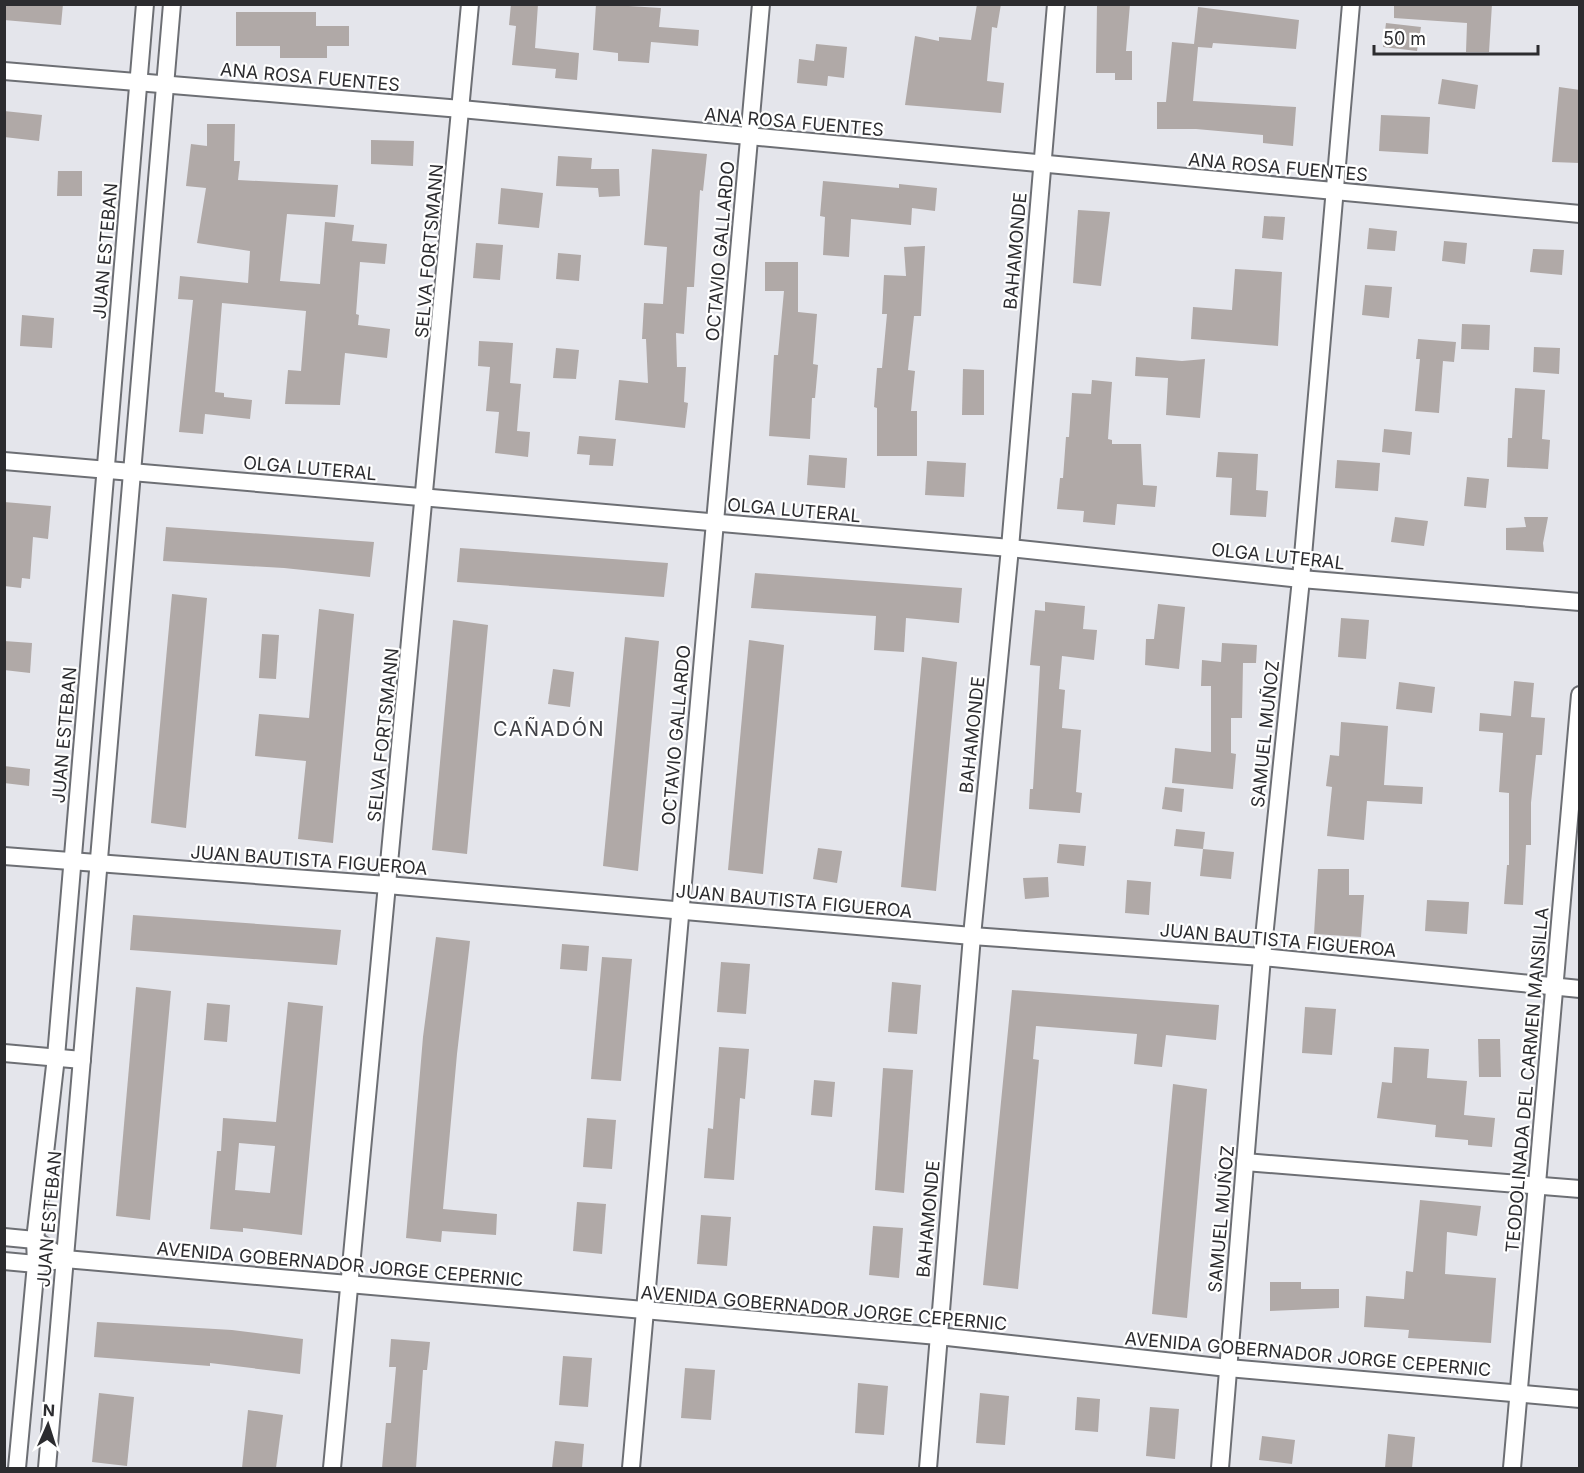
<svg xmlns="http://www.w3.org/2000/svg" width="1584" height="1473" viewBox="0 0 1584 1473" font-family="Inter,sans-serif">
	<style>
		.building { fill: #b0a9a7; fill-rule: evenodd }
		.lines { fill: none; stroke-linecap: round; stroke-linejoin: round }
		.minor-casing { stroke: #6d6f74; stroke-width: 20 }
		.minor { stroke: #fff; stroke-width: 16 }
		.labels { text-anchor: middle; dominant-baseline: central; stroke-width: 4.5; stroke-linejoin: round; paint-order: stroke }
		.street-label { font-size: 18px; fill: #2c2c2f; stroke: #fff }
		.neighbourhood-label { font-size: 20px; letter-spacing: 1.5px; fill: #414247; stroke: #fff }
	</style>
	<rect width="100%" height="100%" fill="#e4e5eb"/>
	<g class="building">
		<path d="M4,4H63L61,25L4,20Z"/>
		<path d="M511,4H538L535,48L579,53L577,80L555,78L556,69L512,65L516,26L509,25Z"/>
		<path d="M596,4L661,8L659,27L699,30L698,46L651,42L649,63L618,61V53L593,50Z"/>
		<path d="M977,4H1001L997,28L992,27L987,81L1004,83L1001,113L905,105L915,36L939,41V37L971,40Z"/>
		<path d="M1097,4H1130L1126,51H1132V80H1115V73H1096Z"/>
		<path d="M1394,4H1492L1489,52H1466L1467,23L1394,18Z"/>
		<path d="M1198,7L1299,20L1296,49L1213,43L1212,48L1198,47L1193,101L1296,107L1293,146L1263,143V135L1196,129H1157V102H1166L1172,42L1194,44Z"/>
		<path d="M236,12H316V26H349V46H327V58H280V46H236Z"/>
		<path d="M1386,23L1421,27L1417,51L1383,47Z"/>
		<path d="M816,44L847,47L844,78L828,76L827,86L797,83L799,59L814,61Z"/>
		<path d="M1442,79L1478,85L1475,109L1438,104Z"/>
		<path d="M1559,87L1580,90V163L1552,162Z"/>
		<path d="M4,111L42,115L39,141L4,137Z"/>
		<path d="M1381,115L1430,117L1428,154L1379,151Z"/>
		<path d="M207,124H235L234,161H240L238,180L338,185L335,217L287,214L280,281L320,284L325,222L354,225L352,241L387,244L385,264L360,262L356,314L359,315L358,325L390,329L387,358L345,353L340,405L285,404L288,370L301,371L306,311L222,303L215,392L224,393V397L252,400L250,419L205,414L203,434L179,432L193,300L178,299L180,276L248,283L250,251L197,243L206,188L186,186L191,144L207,146Z"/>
		<path d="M371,140L414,141L413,166L371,164Z"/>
		<path d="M652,149L707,154L703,191L700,190L694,287H687L684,334L676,333L677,367H686L684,402L688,403L685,428L615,420L619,380L648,383L646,339H642L644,303L663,304L667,247L644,245Z"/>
		<path d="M558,156L592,158L591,169H619L620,196L599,197L598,188L556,186Z"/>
		<path d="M58,171H82V196H57Z"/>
		<path d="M823,181L899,188V184L937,188L935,211L912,208L911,225L851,219L849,257L823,255L825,217L820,216Z"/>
		<path d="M501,188L543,193L539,228L498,224Z"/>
		<path d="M1078,210L1110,212L1101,286L1073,283Z"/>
		<path d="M1264,216L1285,217L1283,240L1262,238Z"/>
		<path d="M1369,228L1397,231L1395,251L1367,249Z"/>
		<path d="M1444,241L1467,243L1465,264L1442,261Z"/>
		<path d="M476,243L503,245L500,280L473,278Z"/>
		<path d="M925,246L921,316H914L908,370L915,371L911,411H917V456H877V408L874,407L877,368H882L887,314H882L884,275L906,276L904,247Z"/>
		<path d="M1533,249L1564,250L1562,275L1530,272Z"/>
		<path d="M558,253L581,255L579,281L556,279Z"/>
		<path d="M765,262H798V312L817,314L813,364L818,365L815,398H812L810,439L769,436L774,355H778L784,291H765Z"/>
		<path d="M1235,269L1282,272L1278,346L1191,339L1193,307L1232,310Z"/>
		<path d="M1365,285L1392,287L1389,318L1362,315Z"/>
		<path d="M22,315L54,318L52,348L20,346Z"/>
		<path d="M1462,324L1490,325L1489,350L1461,349Z"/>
		<path d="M1418,339L1456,342L1454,362L1443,361L1439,413L1415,411L1420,359H1416Z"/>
		<path d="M479,341L513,343L510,383L521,384L517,431L530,432L528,457L495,453L499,412L486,411L490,367L478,366Z"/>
		<path d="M1534,347L1560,348L1559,374L1533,372Z"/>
		<path d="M556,348L579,350L576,379L553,378Z"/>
		<path d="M1136,357L1182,361L1205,359L1200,418L1166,415L1168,378L1135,376Z"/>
		<path d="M963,369L984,370V415H962Z"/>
		<path d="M1092,380L1112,382L1108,439L1112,440V444H1141L1143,485L1157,486L1155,507L1117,504L1115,525L1083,522L1084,511L1057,509L1060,478H1063L1066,437H1069L1072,393L1091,394Z"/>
		<path d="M1515,388L1545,390L1542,439L1550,440L1548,469L1507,467L1508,438H1512Z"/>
		<path d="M1384,429L1412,432L1410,455L1382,452Z"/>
		<path d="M579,436L616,439L613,466L589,465L590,455L577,454Z"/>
		<path d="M1218,452L1258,454L1256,490L1268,491L1266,517L1230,515L1232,478L1216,477Z"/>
		<path d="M809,455L847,458L845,488L807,485Z"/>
		<path d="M1337,460L1380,463L1378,491L1335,488Z"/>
		<path d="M927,461L966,463L964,497L925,495Z"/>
		<path d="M1467,477L1489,479L1486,508L1464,506Z"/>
		<path d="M4,502L51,506L48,539L33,537L30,579L22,578L21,588L4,586Z"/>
		<path d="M1395,517L1428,521L1424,546L1391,542Z"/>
		<path d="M1524,517H1548L1543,543L1544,552L1506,550V528L1526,527Z"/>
		<path d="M166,527L374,542L370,577L284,568L163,561Z"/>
		<path d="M460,548L668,563L664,597L457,582Z"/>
		<path d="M755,573L962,588L959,623L906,618L904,652L874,650L876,616L751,608Z"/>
		<path d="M172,594L207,598L186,828L151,823Z"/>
		<path d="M1045,602L1085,606L1083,629L1097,630L1094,660L1062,656L1059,689L1065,690L1062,728L1081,730L1076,792L1082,793L1080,813L1029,809L1030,789H1033L1040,666L1030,665L1035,610L1045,611Z"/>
		<path d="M1158,604L1185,607L1179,669L1145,665L1146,639H1154Z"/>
		<path d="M319,609L354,614L333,843L298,839L306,761L255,756L259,714L309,718Z"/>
		<path d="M1341,618L1369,620L1366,659L1338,657Z"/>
		<path d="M453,620L488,625L467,854L432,850Z"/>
		<path d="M262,634L279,635L276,679L259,678Z"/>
		<path d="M625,637L659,641L638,871L603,866Z"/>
		<path d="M749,640L784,645L763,874L728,870Z"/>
		<path d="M4,641L32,643L30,673L4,670Z"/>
		<path d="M1222,643L1257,645L1256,663H1243L1242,718H1231V753L1236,754L1233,789L1172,783L1175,748L1211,752V686H1201L1202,660L1221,662Z"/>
		<path d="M922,657L957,662L936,891L901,887Z"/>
		<path d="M553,669L574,672L570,707L548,704Z"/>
		<path d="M1514,681L1534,683L1531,717L1545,718L1542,755H1536L1531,803V845H1526L1523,905L1504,904L1507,865H1509V793L1499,792L1503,733L1479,731L1480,713L1511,716Z"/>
		<path d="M1399,682L1435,687L1432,713L1396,709Z"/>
		<path d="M1341,722L1388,726L1384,785L1423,787L1422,804L1367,801L1364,840L1327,836L1332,787L1326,786L1330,755L1339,756Z"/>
		<path d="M4,766L30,769L29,786L4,783Z"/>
		<path d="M1165,787L1184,789L1182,812L1162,809Z"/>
		<path d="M1176,829L1205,832L1203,849L1174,846Z"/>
		<path d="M1059,844L1086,846L1084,866L1057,863Z"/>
		<path d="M818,848L842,851L837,883L813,879Z"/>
		<path d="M1203,849L1234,852L1231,879L1200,876Z"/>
		<path d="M1318,869H1349V895H1364L1361,937L1314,934Z"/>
		<path d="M1048,877L1049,897L1025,899L1023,878Z"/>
		<path d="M1127,880L1151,882L1149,915L1125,913Z"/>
		<path d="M1427,900L1469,902L1467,934L1425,931Z"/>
		<path d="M133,915L341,930L337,965L130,950Z"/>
		<path d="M436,937L470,941L457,1054L443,1209L497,1214L496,1235L442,1231L441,1242L406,1238L423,1037Z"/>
		<path d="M562,944L589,946L587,971L560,969Z"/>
		<path d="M602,957L632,959L621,1081L591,1079Z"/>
		<path d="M721,962L750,964L746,1014L717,1012Z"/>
		<path d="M892,982L921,985L917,1034L888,1032Z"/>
		<path d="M136,987L171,991L150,1220L116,1216Z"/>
		<path d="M1012,990L1219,1005L1216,1040L1166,1035L1162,1067L1134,1064L1137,1034L1036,1026L1033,1059L1039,1060L1018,1289L983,1285Z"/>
		<path d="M288,1002L323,1006L302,1235L243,1228V1232L210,1229L217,1151H221L223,1118L276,1122ZM239,1143L275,1146L270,1193L235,1190Z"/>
		<path d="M207,1003L230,1005L227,1042L204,1040Z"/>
		<path d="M1305,1007L1336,1009L1332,1055L1302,1053Z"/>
		<path d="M1478,1039H1500L1501,1077H1479Z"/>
		<path d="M719,1047L749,1049L745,1099L740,1098L734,1180L704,1178L708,1128L713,1129Z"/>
		<path d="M1394,1047L1429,1049L1427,1078L1467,1081L1464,1115L1495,1118L1492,1147L1468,1145V1140L1435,1137L1436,1125L1377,1118L1382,1082L1392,1083Z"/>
		<path d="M883,1068L913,1070L904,1193L875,1190Z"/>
		<path d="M814,1080L835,1082L832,1117L811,1115Z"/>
		<path d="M1173,1084L1207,1089L1187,1318L1152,1314Z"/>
		<path d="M587,1118L616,1120L612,1169L583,1167Z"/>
		<path d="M1420,1200L1481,1206L1477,1236L1447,1232L1445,1274L1496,1278L1491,1343L1408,1338L1409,1330L1364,1327L1366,1296L1404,1299L1406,1271L1413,1272Z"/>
		<path d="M577,1202L606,1204L602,1254L573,1251Z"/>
		<path d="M701,1215L731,1217L727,1266L697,1264Z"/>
		<path d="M873,1226L903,1228L899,1278L869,1275Z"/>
		<path d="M1270,1282H1301V1289H1339V1308L1270,1311Z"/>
		<path d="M97,1322L232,1330L303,1339L300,1374L210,1363V1366L94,1357Z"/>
		<path d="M391,1339L430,1342L427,1370H423L416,1468H382L386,1423H391L396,1367H389Z"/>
		<path d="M563,1356L592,1358L588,1407L559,1405Z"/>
		<path d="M685,1368L715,1370L711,1420L681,1418Z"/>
		<path d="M858,1383L888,1386L884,1435L855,1433Z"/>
		<path d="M99,1393L134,1397L127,1466L92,1462Z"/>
		<path d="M980,1393L1009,1396L1005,1445L976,1443Z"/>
		<path d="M1077,1397L1100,1399L1098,1432L1075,1430Z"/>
		<path d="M1150,1407L1179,1409L1175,1459L1146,1456Z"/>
		<path d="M248,1410L283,1415L276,1468H242Z"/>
		<path d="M1388,1434L1415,1437L1412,1468H1385Z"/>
		<path d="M1262,1436L1295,1440L1292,1464L1259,1460Z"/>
		<path d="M555,1441L584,1444L582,1468H552Z"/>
	</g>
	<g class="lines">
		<g class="minor-casing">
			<g id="minor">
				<path d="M4,71L461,109L1580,214"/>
				<path d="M4,461L1010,548L1301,579L1580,602"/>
				<path d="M4,856L387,885L972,936L1262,957L1580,989"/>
				<path d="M4,1053L82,1060"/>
				<path d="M1245,1162L1580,1189"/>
				<path d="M4,1237L35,1240L65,1259"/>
				<path d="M4,1261L36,1264L65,1259L938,1336L1228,1368L1580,1399"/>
				<path d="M17,1468L36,1264L35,1240L56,1057L145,4"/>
				<path d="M47,1468L172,4"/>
				<path d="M332,1468C380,981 426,493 470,4"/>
				<path d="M631,1468L761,4"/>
				<path d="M928,1468L972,936L1010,548L1056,4"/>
				<path d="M1220,1468L1262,957L1301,579L1351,4"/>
				<path d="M1512,1468L1580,695"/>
			</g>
		</g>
		<use href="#minor" class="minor"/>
	</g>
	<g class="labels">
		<g class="street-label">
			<text transform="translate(310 77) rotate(5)">ANA ROSA FUENTES</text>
			<text transform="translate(794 122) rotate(5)">ANA ROSA FUENTES</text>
			<text transform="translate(1278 167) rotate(5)">ANA ROSA FUENTES</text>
			<text transform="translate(105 251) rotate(-85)">JUAN ESTEBAN</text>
			<text transform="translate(429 251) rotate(-85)">SELVA FORTSMANN</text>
			<text transform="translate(720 251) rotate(-85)">OCTAVIO GALLARDO</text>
			<text transform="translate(1015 251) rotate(-85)">BAHAMONDE</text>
			<text transform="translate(310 468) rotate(5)">OLGA LUTERAL</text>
			<text transform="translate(794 510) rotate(5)">OLGA LUTERAL</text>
			<text transform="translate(1278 556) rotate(6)">OLGA LUTERAL</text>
			<text transform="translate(1265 734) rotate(-84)">SAMUEL MUÑOZ</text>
			<text transform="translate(64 735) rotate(-85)">JUAN ESTEBAN</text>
			<text transform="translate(383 735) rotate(-84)">SELVA FORTSMANN</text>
			<text transform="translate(676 735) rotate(-85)">OCTAVIO GALLARDO</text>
			<text transform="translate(972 735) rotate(-84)">BAHAMONDE</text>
			<text transform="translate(309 860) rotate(4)">JUAN BAUTISTA FIGUEROA</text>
			<text transform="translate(794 901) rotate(5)">JUAN BAUTISTA FIGUEROA</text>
			<text transform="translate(1278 940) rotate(5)">JUAN BAUTISTA FIGUEROA</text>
			<text transform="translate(1527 1080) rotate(-85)">TEODOLINADA DEL CARMEN MANSILLA</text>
			<text transform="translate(49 1219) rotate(-85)">JUAN ESTEBAN</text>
			<text transform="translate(928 1219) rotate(-85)">BAHAMONDE</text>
			<text transform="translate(1221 1219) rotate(-85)">SAMUEL MUÑOZ</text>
			<text transform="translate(340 1264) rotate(5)">AVENIDA GOBERNADOR JORGE CEPERNIC</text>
			<text transform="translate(824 1308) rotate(5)">AVENIDA GOBERNADOR JORGE CEPERNIC</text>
			<text transform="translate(1308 1354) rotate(5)">AVENIDA GOBERNADOR JORGE CEPERNIC</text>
		</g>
		<g class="neighbourhood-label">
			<text x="549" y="729">CAÑADÓN</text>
		</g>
	</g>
	<rect width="1584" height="1473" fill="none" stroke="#2c2c2f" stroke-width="12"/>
	<g transform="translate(48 1425) rotate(3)" stroke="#ffffff" stroke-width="4.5" paint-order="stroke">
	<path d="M0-4.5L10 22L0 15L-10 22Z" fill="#2c2c2f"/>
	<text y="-9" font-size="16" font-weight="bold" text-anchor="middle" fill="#2c2c2f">N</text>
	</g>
	<path d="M1374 45v9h164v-9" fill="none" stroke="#2c2c2f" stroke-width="3"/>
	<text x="1383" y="45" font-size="18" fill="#2c2c2f" stroke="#ffffff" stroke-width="4.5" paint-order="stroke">50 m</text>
</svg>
